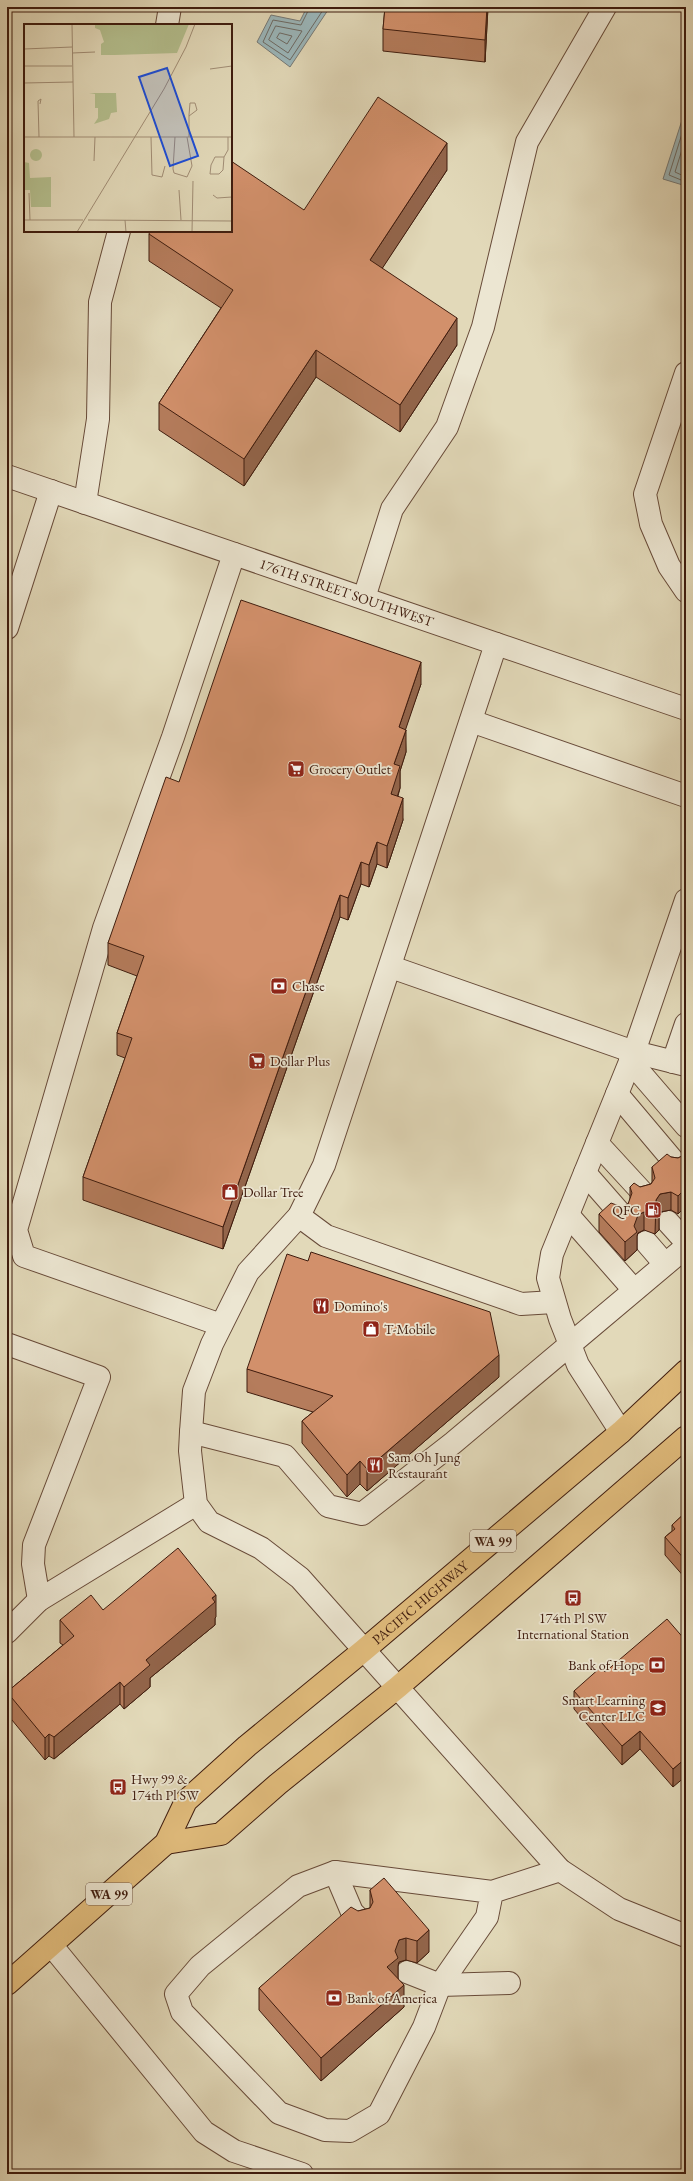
<svg xmlns="http://www.w3.org/2000/svg" width="693" height="2181" viewBox="0 0 693 2181" font-family="'EB Garamond',serif">
	<style>
		.water { fill: #9bb7bb; stroke: #767976 }
		.lines { fill: none; stroke-linecap: round; stroke-linejoin: round }
		.shore { stroke: #6d6a64; stroke-width: 1 }
		.minor-casing { stroke: #684b39; stroke-width: 24 }
		.highway-casing { stroke: #3f1c0e; stroke-width: 24 }
		.minor { stroke: #ece6d2; stroke-width: 22 }
		.highway { stroke: #e1bc7c; stroke-width: 22 }
		.wall { fill: #b57c5c; stroke: #3f1c0e }
		.shaded-wall { fill: #93654b; stroke: #3f1c0e }
		.building { fill: #d2906b; stroke: #3f1c0e }
		.labels { text-anchor: middle; dominant-baseline: central; stroke-width: 3.5; stroke-linejoin: round; paint-order: stroke }
		.shield { fill: #ece6d2; stroke: #735949; stroke-width: 1 }
		.shield-label { font-size: 13px; font-weight: bold; fill: #3f1c0e }
		.street-label { font-size: 14px; fill: #3f1c0e; stroke: #ece6d2 }
		.poi-label { font-size: 14px; fill: #3f1c0e; stroke: #ece6d2; text-anchor: start }
		.inset-road { fill: none; stroke: #a18d75; stroke-width: 1 }
		.view { fill: #1d4ed8; fill-opacity: 0.15; stroke: #1d4ed8; stroke-width: 2 }
		.inset-edge { fill: none; stroke: #3f1c0e; stroke-width: 2 }
	</style>
	<rect width="100%" height="100%" fill="#e2d9b9"/>
	<filter id="stains"><feTurbulence type="fractalNoise" baseFrequency=".005" numOctaves="4"/><feColorMatrix values="0 0 0 0 .2 0 0 0 0 .09 0 0 0 0 .02 0 0 0 .5 -.17"/></filter>
	<radialGradient id="worn" r=".72"><stop offset=".6" stop-color="#630" stop-opacity="0"/><stop offset="1" stop-color="#630" stop-opacity=".3"/></radialGradient>
	<g class="water">
		<path d="M307,7H330L290,67L257,42L271,15L300,21Z"/>
		<path d="M684,114L686,115V186L663,179Z"/>
	</g>
	<g class="lines">
		<g class="shore">
			<path d="M310,7L301,25L273,20L263,42L290,60L325,7"/>
			<path d="M276,26L302,31L288,53L269,40Z"/>
			<path d="M280,33L292,36L287,44L277,38Z"/>
			<path d="M686,121L669,175L686,182"/>
			<path d="M686,137L675,172L686,177"/>
		</g>
		<g class="minor-casing">
			<g id="minor">
				<path d="M167,25L170,7"/>
				<path d="M686,373L645,494L651,524L669,566L686,591"/>
				<path id="s1" d="M7,476L686,709"/>
				<path d="M85,503L98,419L100,302L119,231"/>
				<path d="M364,598L392,509L447,427L483,327L527,142L605,7"/>
				<path d="M7,628L51,491"/>
				<path d="M496,644L324,1165L299,1216L248,1272L212,1344L194,1391L191,1432L190,1451L196,1504L209,1522L261,1548L300,1578L560,1870L619,1909L686,1936"/>
				<path d="M471,721L686,796"/>
				<path d="M391,967L634,1052L686,1065"/>
				<path d="M630,1061L686,1126"/>
				<path d="M673,1062L686,1024"/>
				<path d="M617,1094L676,1164"/>
				<path d="M597,1143L643,1193"/>
				<path d="M585,1173L620,1213"/>
				<path d="M568,1215L634,1290"/>
				<path d="M299,1216L326,1236L521,1304L554,1302"/>
				<path d="M668,1222L686,1242"/>
				<path d="M646,1242L665,1264"/>
				<path d="M221,1325L24,1256L16,1230L104,928L173,737L234,554"/>
				<path d="M7,1344L99,1377L34,1545L33,1564L39,1600"/>
				<path d="M191,1432L285,1456L328,1506L362,1514L453,1443L686,1247"/>
				<path d="M621,1432L578,1365L560,1319L548,1278L552,1254L634,1052L686,900"/>
				<path d="M7,1632L39,1600L196,1504"/>
				<path d="M335,1872L352,1912L361,1921"/>
				<path d="M492,1892L487,1917L440,1985L424,2027L379,2114L350,2131L325,2130L279,2113L182,2012L176,1994L200,1966L298,1886L335,1872L492,1892L560,1870"/>
				<path d="M52,1946L204,2132L234,2151L302,2174"/>
				<path d="M407,1972L440,1985L509,1983"/>
			</g>
		</g>
		<g class="highway-casing">
			<g id="highway">
				<path d="M166,1843L221,1834L278,1784L398,1687L686,1437"/>
				<path id="s2" d="M7,1984L166,1843L186,1801L247,1746L364,1650L621,1432L686,1371"/>
			</g>
		</g>
		<use href="#minor" class="minor"/>
		<use href="#highway" class="highway"/>
	</g>
	<g class="wall">
		<path d="M385,7H488L485,62L383,51V29Z"/>
		<path d="M447,170L382,268L457,345L400,432L316,377L244,486L159,430V403L221,308L149,261V234L304,210Z"/>
		<path d="M421,684L405,729L406,752L400,771V788L398,796L403,820L387,868L377,864L369,887L361,884L348,920L340,917L223,1249L83,1200V1177L125,1058L117,1055V1033L137,976L108,965V943L179,782Z"/>
		<path d="M685,1137H686V1206L678,1214L671,1210L660,1212L659,1214V1230L655,1234L644,1230L638,1233L637,1236V1250L625,1261L599,1232V1214L622,1207L628,1204L630,1201V1187H640L651,1184L652,1182V1167L671,1157L678,1158L684,1155L685,1153Z"/>
		<path d="M247,1369L499,1377L367,1491L360,1484L347,1497L302,1443V1421L313,1412L247,1392Z"/>
		<path d="M686,1512V1579L665,1555V1537L672,1531V1525Z"/>
		<path d="M103,1610L216,1617L215,1618V1625L150,1678V1687L124,1709L120,1704L54,1759L49,1756L45,1760L7,1714V1692L63,1645L60,1643V1620Z"/>
		<path d="M686,1641L673,1787L640,1749L622,1765L574,1709V1691L605,1672Z"/>
		<path d="M370,1890L429,1952L417,1963L406,1960L399,1962L398,1966V1978L404,2007L321,2081L259,2010V1988L358,1911L370,1908Z"/>
	</g>
	<g class="shaded-wall">
		<path d="M487,7H488L485,62V40Z"/>
		<path d="M447,143V170L370,287V260Z"/>
		<path d="M457,318V345L400,432V405Z"/>
		<path d="M316,350V377L244,486V459Z"/>
		<path d="M421,662V684L399,749V727Z"/>
		<path d="M406,730V752L400,771V788L391,816V794L394,764Z"/>
		<path d="M403,798V820L387,868V846Z"/>
		<path d="M377,842V864L369,887V865Z"/>
		<path d="M361,862V884L348,920V898Z"/>
		<path d="M340,895V917L223,1249V1227Z"/>
		<path d="M686,1188V1206L678,1214V1196Z"/>
		<path d="M671,1192V1210L660,1212L659,1214V1230L655,1234L656,1200L660,1194Z"/>
		<path d="M644,1212V1230L638,1233L637,1236V1250L625,1261V1242L638,1215Z"/>
		<path d="M499,1355V1377L367,1491V1469Z"/>
		<path d="M360,1461V1484L347,1497V1475Z"/>
		<path d="M216,1595V1617L215,1618V1625L150,1678V1687L124,1709V1687L146,1660Z"/>
		<path d="M120,1682V1704L54,1759V1737Z"/>
		<path d="M640,1731V1749L622,1765V1746Z"/>
		<path d="M49,1734V1756L45,1760V1738Z"/>
		<path d="M686,1758V1776L673,1787V1769Z"/>
		<path d="M429,1930V1952L417,1963V1941Z"/>
		<path d="M406,1938V1960L399,1962L398,1966V1980L387,1967L399,1940Z"/>
		<path d="M404,1985V2007L321,2081V2058Z"/>
	</g>
	<g class="building">
		<path d="M385,7H487L485,40L383,29Z"/>
		<path d="M378,97L447,143L370,260L457,318L400,405L316,350L244,459L159,403L233,290L149,234L150,231H231V161L304,210Z"/>
		<path d="M241,600L421,662L399,727L406,730L394,764L400,766L391,794L403,798L387,846L377,842L369,865L361,862L348,898L340,895L223,1227L83,1177L132,1038L117,1033L144,956L108,943L166,777L179,782Z"/>
		<path d="M686,1150V1188L678,1196L671,1192L660,1194L656,1200V1207L659,1212L655,1215L644,1212L638,1215L634,1226L637,1232L625,1242L599,1214L611,1203L622,1207L628,1204L632,1193L630,1187L634,1183L640,1187L651,1184L655,1178L652,1167L667,1154L671,1157L678,1158L684,1155Z"/>
		<path d="M311,1252L490,1312L499,1355L367,1469L360,1461L347,1475L302,1421L333,1396L247,1369L287,1254L308,1261Z"/>
		<path d="M686,1512V1561L665,1537L675,1529L672,1525Z"/>
		<path d="M178,1548L216,1595L212,1598L215,1602L146,1660L150,1665L124,1687L120,1682L54,1737L49,1734L45,1738L7,1692L74,1636L60,1620L91,1595L103,1610Z"/>
		<path d="M667,1619L686,1641V1758L673,1769L640,1731L622,1746L574,1691L601,1667L605,1672Z"/>
		<path d="M384,1878L429,1930L417,1941L406,1938L399,1940L395,1951L398,1958L387,1967L404,1985L321,2058L259,1988L351,1907L358,1911L370,1908L373,1902L370,1890Z"/>
	</g>
	<defs>
		<g id="supermarket-square" transform="scale(0.9)"><rect x="-9" y="-9" width="18" height="18" rx="4" fill="#8f2418" stroke="#ece6d2"/><path d="M-6-5.5h2.5l.6 2H6L4.5 2H-2.5L-4.4-4H-6ZM-1.5 3.2a1.3 1.3 0 1 0 .1 0ZM3 3.2a1.3 1.3 0 1 0 .1 0Z" fill="#fff"/></g>
		<g id="bank-square" transform="scale(0.9)"><rect x="-9" y="-9" width="18" height="18" rx="4" fill="#8f2418" stroke="#ece6d2"/><path d="M-6-4H6V4H-6ZM0-2.3a2.3 2.3 0 1 0 0 4.6a2.3 2.3 0 1 0 0-4.6Z" fill="#fff"/></g>
		<g id="shop-square" transform="scale(0.9)"><rect x="-9" y="-9" width="18" height="18" rx="4" fill="#8f2418" stroke="#ece6d2"/><path d="M-5-2.5h2.3a2.7 3.5 0 0 1 5.4 0H5L5.5 6h-11ZM-1.5-2.5h3a1.5 2.3 0 0 0-3 0Z" fill="#fff"/></g>
		<g id="fuel-square" transform="scale(0.9)"><rect x="-9" y="-9" width="18" height="18" rx="4" fill="#8f2418" stroke="#ece6d2"/><path d="M-5.5-6h7V0h2V4h1.3V-2.5L3-4.5l.8-.8L6-3V5H2.5V1h-1V6h-7ZM-4.2-4.7v3.2H.2V-4.7Z" fill="#fff"/></g>
		<g id="restaurant-square" transform="scale(0.9)"><rect x="-9" y="-9" width="18" height="18" rx="4" fill="#8f2418" stroke="#ece6d2"/><path d="M-5-6h1v4h1v-4h1v4h1v-4h1v5L-1.5 .5V6h-2V.5L-5-1ZM5-6V6H3V1.5H1.5Q1.5-4 5-6Z" fill="#fff"/></g>
		<g id="bus-square" transform="scale(0.9)"><rect x="-9" y="-9" width="18" height="18" rx="4" fill="#8f2418" stroke="#ece6d2"/><path d="M-5-6H5V4H4V6H2V4H-2V6H-4V4H-5ZM-3.5-4V0h7V-4ZM-3.5 1.2v1.5H-2V1.2ZM2 1.2v1.5H3.5V1.2Z" fill="#fff"/></g>
		<g id="school-square" transform="scale(0.9)"><rect x="-9" y="-9" width="18" height="18" rx="4" fill="#8f2418" stroke="#ece6d2"/><path d="M0-5L7-2L0 1L-7-2ZM-4 1L0 2.5L4 1V4Q0 6-4 4Z" fill="#fff"/></g>
	</defs>
	<g fill-rule="evenodd">
		<use href="#supermarket-square" x="296" y="769"/>
		<use href="#bank-square" x="279" y="986"/>
		<use href="#supermarket-square" x="257" y="1061"/>
		<use href="#shop-square" x="230" y="1192"/>
		<use href="#fuel-square" x="653" y="1210"/>
		<use href="#restaurant-square" x="321" y="1306"/>
		<use href="#shop-square" x="371" y="1329"/>
		<use href="#restaurant-square" x="375" y="1465"/>
		<use href="#bus-square" x="573" y="1598"/>
		<use href="#bank-square" x="657" y="1665"/>
		<use href="#school-square" x="658" y="1708"/>
		<use href="#bus-square" x="118" y="1787"/>
		<use href="#bank-square" x="334" y="1998"/>
	</g>
	<g class="labels">
		<g class="shield">
			<rect x="470" y="1530" width="46" height="22" rx="3"/>
			<rect x="86" y="1883" width="46" height="22" rx="3"/>
		</g>
		<g class="shield-label">
			<text x="493" y="1541">WA 99</text>
			<text x="109" y="1894">WA 99</text>
		</g>
		<g class="street-label">
			<text stroke="none"><textPath href="#s1" startOffset="359">176TH STREET SOUTHWEST</textPath></text>
			<text stroke="none"><textPath href="#s2" startOffset="566">PACIFIC HIGHWAY</textPath></text>
		</g>
		<g class="poi-label">
			<text x="309" y="769">Grocery Outlet</text>
			<text x="292" y="986">Chase</text>
			<text x="270" y="1061">Dollar Plus</text>
			<text x="243" y="1192">Dollar Tree</text>
			<text x="640" y="1210" text-anchor="end">QFC</text>
			<text x="334" y="1306">Domino's</text>
			<text x="384" y="1329">T-Mobile</text>
			<text x="388" y="1457">Sam Oh Jung<tspan x="388" dy="16">Restaurant</tspan></text>
			<text x="573" y="1618" text-anchor="middle">174th Pl SW<tspan x="573" dy="16">International Station</tspan></text>
			<text x="644" y="1665" text-anchor="end">Bank of Hope</text>
			<text x="645" y="1700" text-anchor="end">Smart Learning<tspan x="645" dy="16">Center LLC</tspan></text>
			<text x="131" y="1779">Hwy 99 &amp;<tspan x="131" dy="16">174th Pl SW</tspan></text>
			<text x="347" y="1998">Bank of America</text>
		</g>
	</g>
	<g transform="translate(24 24)">
		<rect width="208" height="208" fill="#e2d9b9"/>
		<path d="M71,0H165L153,29L91,31H77V20L80,18L76,6L71,4ZM65,69H92L93,88L87,89L85,95L70,100L74,94V84H71V70ZM6 131a6 6 0 1 1 12 0a6 6 0 1 1-12 0ZM0,138L5,139L6,154L27,153V183H7L6,166H0Z" fill="#b4bf8e"/>
		<path class="inset-road" d="M48,0L50,113M0,25L48,23M48,29L71,28M0,42H48M186,45L208,42M0,59L49,58M165,92L173,86L171,79H166L165,91V113M0,113H208M15,113L14,77L17,75L16,80M127,113L128,151L138,153L141,142M151,113L149,145L150,149L163,153L168,142L163,113M200,133L199,146L195,150H186L187,141L191,133H200L204,126V113M70,137L71,113M155,166L157,196M5,169L6,196M189,171L193,174L208,173M0,196H59M64,196L208,197M101,196L102,208M53,208L140,65L162,23L171,0M168,208L169,157"/>
		<path class="view" d="M143,44L174,132L146,142L115,53Z"/>
		<rect width="208" height="208" class="inset-edge"/>
	</g>
	<rect width="693" height="2181" fill="none" stroke="#e2d9b9" stroke-width="24"/>
	<rect x="8" y="8" width="677" height="2165" fill="none" stroke="#3f1c0e" stroke-width="2"/>
	<rect x="12" y="12" width="669" height="2157" fill="none" stroke="#3f1c0e"/>
	<rect width="100%" height="100%" filter="url(#stains)"/>
	<rect width="100%" height="100%" fill="url(#worn)"/>
</svg>
